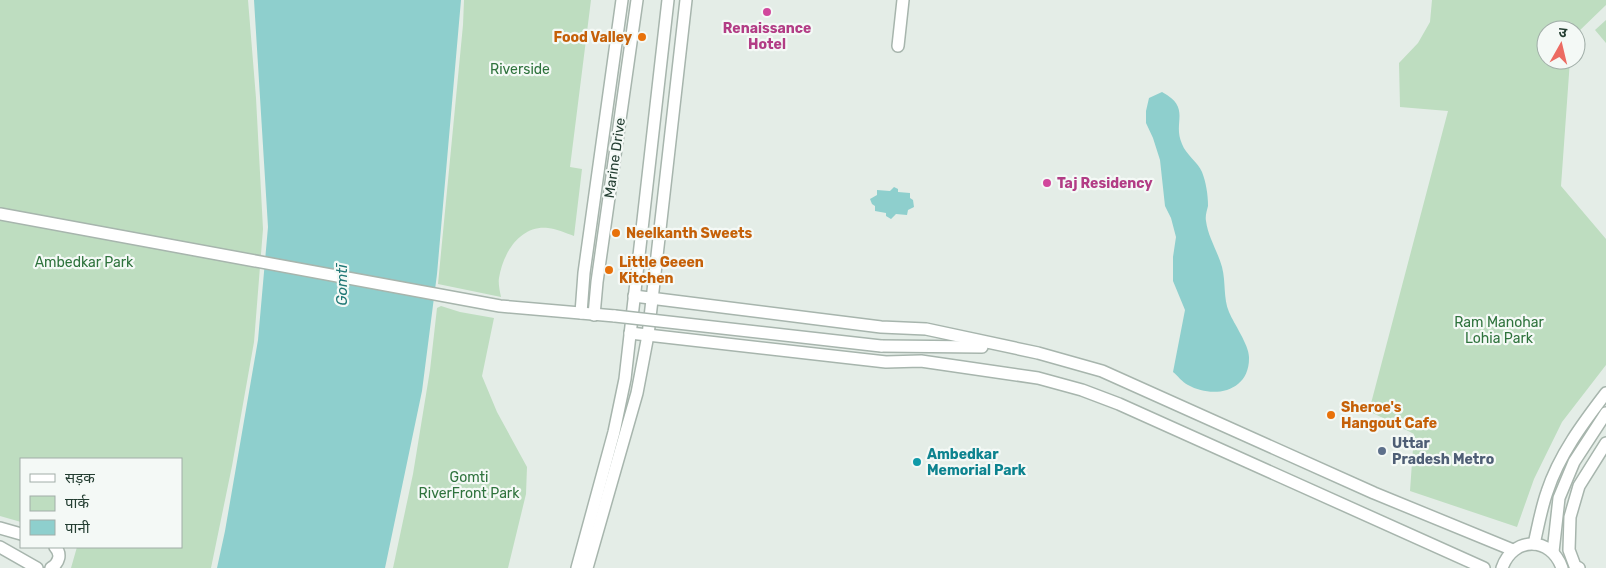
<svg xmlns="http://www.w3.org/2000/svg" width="1606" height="568" viewBox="0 0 1606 568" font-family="Rubik,'Noto Sans Devanagari',sans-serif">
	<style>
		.green { fill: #beddc0 }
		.water { fill: #8ecfcd }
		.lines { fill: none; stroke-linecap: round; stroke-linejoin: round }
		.minor-casing { stroke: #a7b5ad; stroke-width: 14 }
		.minor { stroke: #fff; stroke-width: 11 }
		.minor-bridge-casing { stroke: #a7b5ad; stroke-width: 14; stroke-linecap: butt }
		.minor-bridge { stroke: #fff; stroke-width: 11 }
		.hotel-dot { fill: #d1479c; stroke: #f4f9f6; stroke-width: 2 }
		.food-dot { fill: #e8710a; stroke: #f4f9f6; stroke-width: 2 }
		.service-dot { fill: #5c6f8a; stroke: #f4f9f6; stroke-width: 2 }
		.culture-dot { fill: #0f9aa8; stroke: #f4f9f6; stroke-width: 2 }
		.labels { text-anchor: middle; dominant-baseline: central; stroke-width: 4.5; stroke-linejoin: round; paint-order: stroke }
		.hotel-label { font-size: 14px; font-weight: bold; fill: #b23c85; stroke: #f4f9f6 }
		.food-label { font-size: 14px; font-weight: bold; fill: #c56008; stroke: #f4f9f6; text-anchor: start }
		.park-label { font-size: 14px; fill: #2f733d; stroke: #f4f9f6 }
		.street-label { font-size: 14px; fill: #243e32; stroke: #f4f9f6 }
		.service-label { font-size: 14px; font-weight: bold; fill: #4e5e75; stroke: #f4f9f6; text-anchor: start }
		.culture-label { font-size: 14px; font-weight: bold; fill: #0d838f; stroke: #f4f9f6; text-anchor: start }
		.water-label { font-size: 15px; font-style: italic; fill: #207876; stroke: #f4f9f6 }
	</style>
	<rect width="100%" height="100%" fill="#e4ede7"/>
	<g class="green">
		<path d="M0,0H248L256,98L263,229L254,342L232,466L211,568H71L77,547H181V459H21V522L0,516Z"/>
		<path d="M464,0H591L570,167L582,169L574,236C566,233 557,229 548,228C520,225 503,253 499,278C498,284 500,292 501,297L438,284L463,25Z"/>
		<path d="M1432,0H1606V5L1576,34V30H1546V60H1570L1561,186L1606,239V365L1562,422L1534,479L1517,527L1410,491L1414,434L1369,411L1448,111L1400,107L1399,63L1418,43L1430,22Z"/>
		<path d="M1606,20V43L1595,30Z"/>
		<path d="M441,306L460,312L494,318L482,376L497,412L527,467L526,494L508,568H393L413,474L430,370L437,308Z"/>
	</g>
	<g class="water">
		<path d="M254,0H461L437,274L422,391L385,568H217L225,531L258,340L268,227Z"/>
		<path d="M1162,92C1192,108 1172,122 1182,144C1186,155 1198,162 1202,172C1206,182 1208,195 1208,206C1207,210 1205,216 1206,221C1208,237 1218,252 1222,267C1226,282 1223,298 1229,312C1234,324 1249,345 1249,357C1250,392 1213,399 1188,385C1182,382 1178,376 1173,372L1185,310L1173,281V257L1176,237L1171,218L1165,206L1160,160L1153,138L1146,123V111L1149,98Z"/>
		<path d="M894,187L898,189V192L910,193V198L913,200L914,207L908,210L907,215L896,214L891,219L886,216V213L875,211V206L872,204L870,199L877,195V190L890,191Z"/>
	</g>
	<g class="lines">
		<g class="minor-casing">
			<g id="minor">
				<path d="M898,46L903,0"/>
				<path d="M0,214L500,306L615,316"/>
				<path d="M634,296L881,327L926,329L1038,353L1102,371L1374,493L1513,550"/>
				<path d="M581,313L584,273L622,0"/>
				<path d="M594,315L597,282L637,0"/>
				<path d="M630,333L886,362L921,361L1038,378L1082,390L1119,404L1484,568"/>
				<path d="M881,346L982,347"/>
				<path d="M0,528L21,534"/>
				<path d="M1534,544C1538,527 1541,509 1547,492C1559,455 1583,423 1606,393"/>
				<path d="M0,547L37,568"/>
				<path d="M1553,552L1559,498L1574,462L1606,413"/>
				<path d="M51,568C59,563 62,554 55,547"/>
				<path d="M577,568L614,432L625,379L668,0"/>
				<path d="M587,568L637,393L648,335L686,0"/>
				<path d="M1502,568C1513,536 1551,536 1562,568"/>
				<path d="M1579,568L1575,566L1569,550L1570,517L1579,486L1606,443"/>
			</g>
		</g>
		<use href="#minor" class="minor"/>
		<g class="minor-bridge-casing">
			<path id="minor-bridge" d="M615,316L881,346"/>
		</g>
		<use href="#minor-bridge" class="minor-bridge"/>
	</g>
	<g class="hotel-dot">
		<circle cx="767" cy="12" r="5"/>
		<circle cx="1047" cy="183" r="5"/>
	</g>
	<g class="food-dot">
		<circle cx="642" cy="37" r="5"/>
		<circle cx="616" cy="233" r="5"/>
		<circle cx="609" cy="270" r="5"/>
		<circle cx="1331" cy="415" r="5"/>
	</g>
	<circle class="service-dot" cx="1382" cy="451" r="5"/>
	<circle class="culture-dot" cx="917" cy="462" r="5"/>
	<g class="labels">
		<g class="hotel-label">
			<text x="767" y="28">Renaissance<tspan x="767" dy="16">Hotel</tspan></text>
			<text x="1057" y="183" text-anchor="start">Taj Residency</text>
		</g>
		<g class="food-label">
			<text x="632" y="37" text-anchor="end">Food Valley</text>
			<text x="626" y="233">Neelkanth Sweets</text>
			<text x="619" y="262">Little Geeen<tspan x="619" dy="16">Kitchen</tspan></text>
			<text x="1341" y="407">Sheroe's<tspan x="1341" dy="16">Hangout Cafe</tspan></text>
		</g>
		<g class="park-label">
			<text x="520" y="69">Riverside</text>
			<text x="84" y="262">Ambedkar Park</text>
			<text x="1499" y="322">Ram Manohar<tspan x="1499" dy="16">Lohia Park</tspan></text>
			<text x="469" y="477">Gomti<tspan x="469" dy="16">RiverFront Park</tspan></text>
		</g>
		<g class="street-label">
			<text transform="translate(615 158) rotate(-82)">Marine Drive</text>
		</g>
		<g class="service-label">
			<text x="1392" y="443">Uttar<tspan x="1392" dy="16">Pradesh Metro</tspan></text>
		</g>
		<g class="culture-label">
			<text x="927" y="454">Ambedkar<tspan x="927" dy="16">Memorial Park</tspan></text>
		</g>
		<g class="water-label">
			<text transform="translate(342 285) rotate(-90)">Gomtī</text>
		</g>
	</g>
	<rect x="20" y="458" width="162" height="90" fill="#f4f9f6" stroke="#a1aea8"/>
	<rect x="30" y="474" width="25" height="8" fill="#ffffff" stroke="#a1aea8"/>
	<text x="65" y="483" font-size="15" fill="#243e32">सड़क</text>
	<rect x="30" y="496" width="25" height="15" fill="#beddc0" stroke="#a1aea8"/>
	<text x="65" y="508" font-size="15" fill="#243e32">पार्क</text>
	<rect x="30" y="520" width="25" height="15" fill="#8ecfcd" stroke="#a1aea8"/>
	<text x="65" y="533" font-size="15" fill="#243e32">पानी</text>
	<g transform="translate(1561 45) rotate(8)"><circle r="24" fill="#f4f9f6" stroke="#a1aea8"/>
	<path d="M0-4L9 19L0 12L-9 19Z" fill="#ec6b62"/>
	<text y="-8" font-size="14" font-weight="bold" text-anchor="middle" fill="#243e32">उ</text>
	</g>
</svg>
